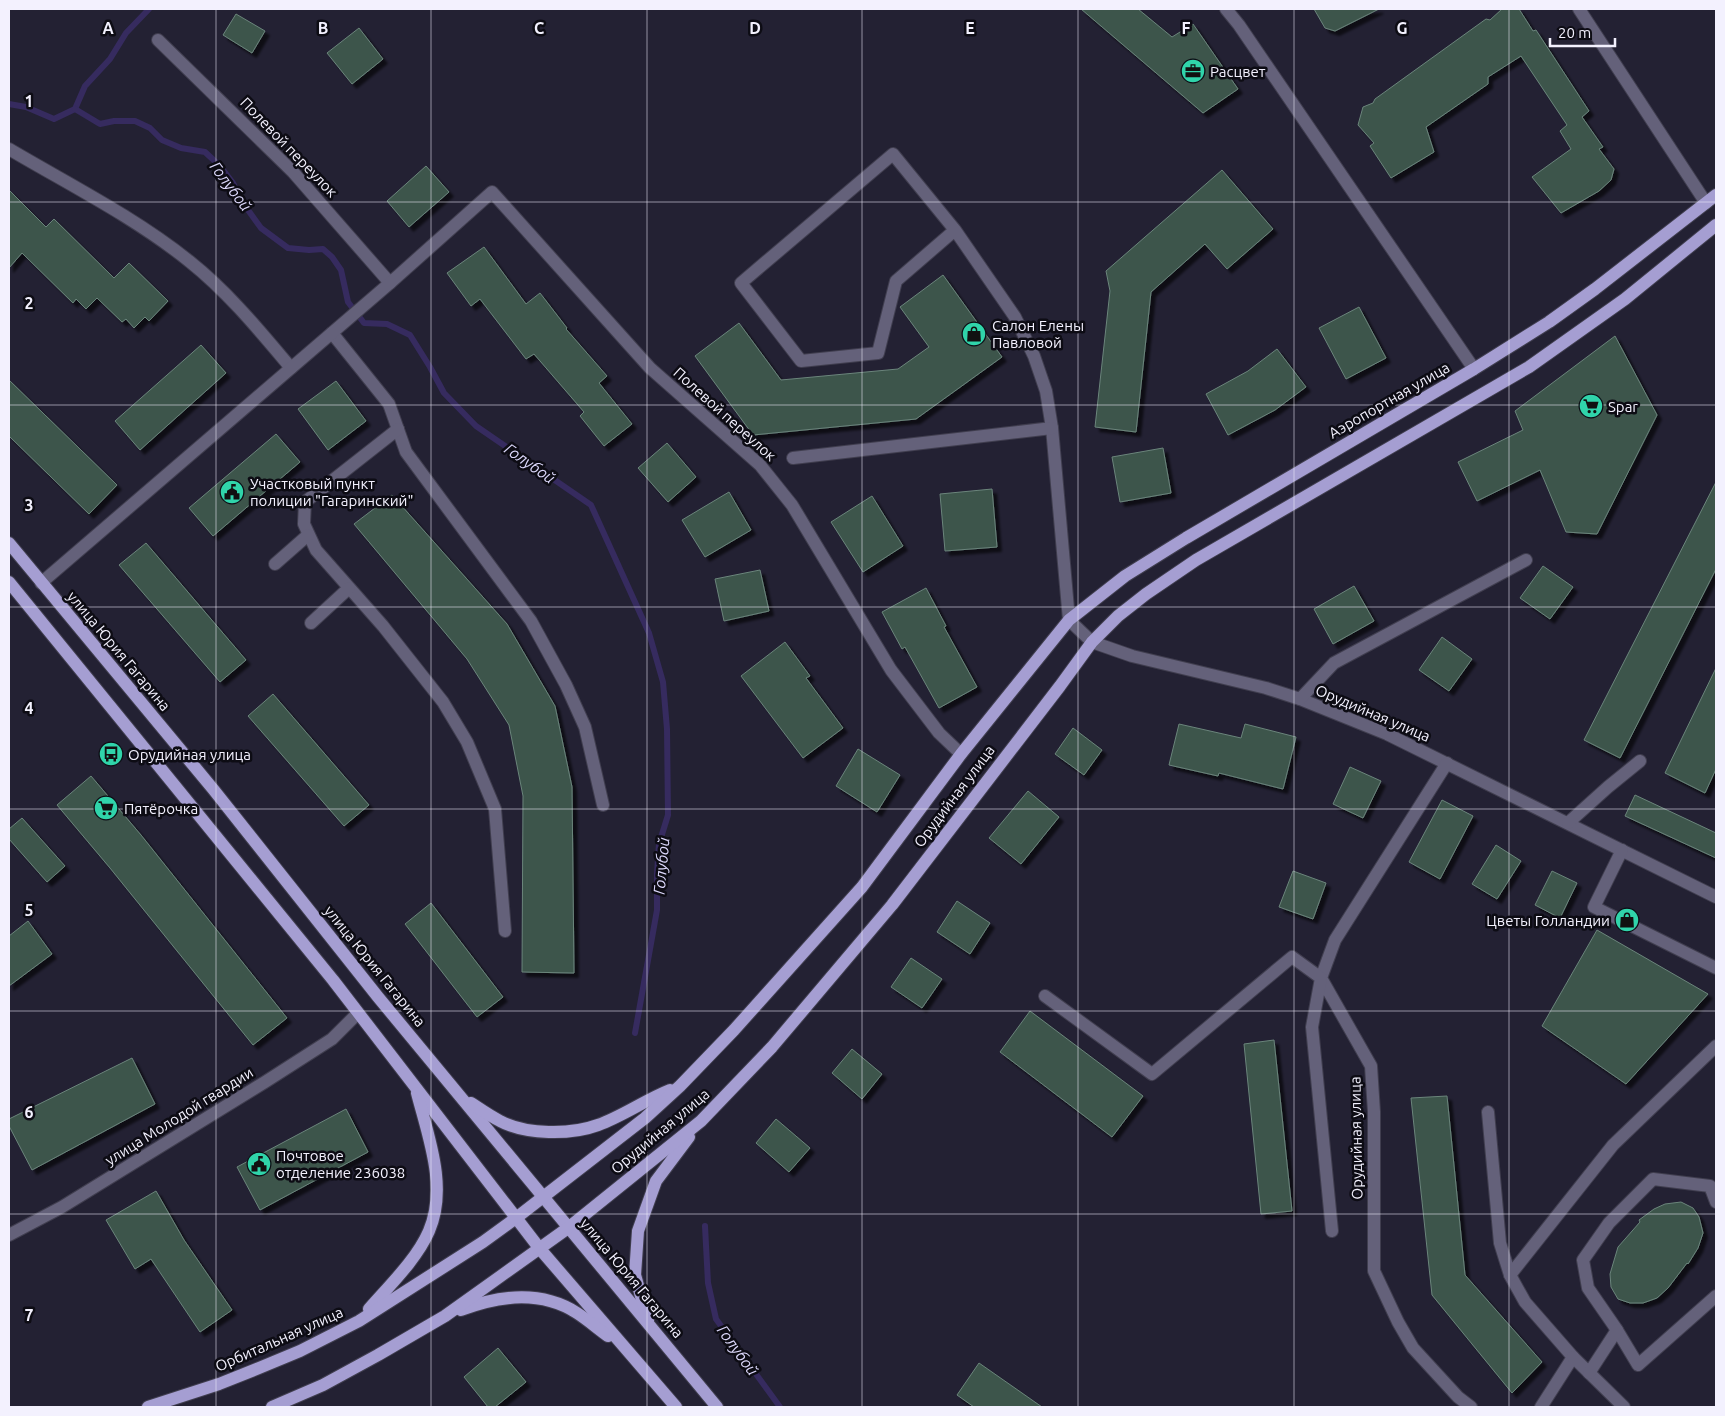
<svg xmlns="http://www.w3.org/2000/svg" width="1725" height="1416" viewBox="0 0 1725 1416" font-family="Ubuntu,sans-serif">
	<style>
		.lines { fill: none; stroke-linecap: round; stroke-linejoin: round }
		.stream { stroke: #362b5f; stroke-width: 6 }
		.building { fill: #3c544c; stroke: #6b857b; filter: url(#shadow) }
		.minor-casing { stroke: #403e4f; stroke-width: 14 }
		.major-casing { stroke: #403e4f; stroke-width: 14 }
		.minor { stroke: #64617a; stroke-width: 12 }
		.major { stroke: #a59ed2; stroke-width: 12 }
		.grid { fill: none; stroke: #f3f1fe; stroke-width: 1; stroke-opacity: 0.55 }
		.labels { text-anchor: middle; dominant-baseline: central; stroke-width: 5; stroke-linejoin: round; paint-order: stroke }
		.poi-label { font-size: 15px; fill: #f3f1fe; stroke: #0d0c14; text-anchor: start }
		.street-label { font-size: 15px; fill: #f3f1fe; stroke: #0d0c14 }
		.water-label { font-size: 16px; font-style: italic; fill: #dcd8fb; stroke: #0d0c14 }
		.grid-label { font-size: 16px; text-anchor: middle; font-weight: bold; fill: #f3f1fe; stroke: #0d0c14; stroke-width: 5; stroke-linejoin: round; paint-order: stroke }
	</style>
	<defs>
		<filter id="shadow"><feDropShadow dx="4.5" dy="4.5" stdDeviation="1" flood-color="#0009"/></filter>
	</defs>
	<rect width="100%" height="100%" fill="#232133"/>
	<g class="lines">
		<g class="stream">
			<path d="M9,104L26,107L54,119L75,109L85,86L110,59L126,33L149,9"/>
			<path d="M75,109L100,124L114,121H135L150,128L162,140L181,148L205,152L220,166L233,183L243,203L261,228L288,248L309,250L323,249L332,257L341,270L348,302L364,323L387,324L410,335L430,367L444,393L476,426L591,505L649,633L663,682L667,729L668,815L659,844L657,874V910L635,1033"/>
			<path d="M705,1226L708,1283L716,1319L780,1407"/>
		</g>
	</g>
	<g class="building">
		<path d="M1081,9H1138L1172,37L1193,24L1238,89L1203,113Z"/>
		<path d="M1314,9H1379L1335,31L1325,28Z"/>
		<path d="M1502,9H1519L1533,31L1536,30L1589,111L1582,117L1603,147L1599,149L1614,169L1611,180L1599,191L1561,213L1532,177L1571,149L1560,131L1567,125L1521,56L1488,77V84L1426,127L1434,152L1391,178L1370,146L1374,143L1358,125L1363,107L1373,103L1375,99L1486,19L1490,20Z"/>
		<path d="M236,14L265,31L252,53L223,35Z"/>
		<path d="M359,28L383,59L352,84L327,53Z"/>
		<path d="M426,166L449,192L409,227L387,201Z"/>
		<path d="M1222,170L1273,229L1227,269L1205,244L1151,292L1136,432L1095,427L1110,291L1106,271Z"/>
		<path d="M9,190L46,227L54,219L114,278L129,263L168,301L149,321L145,317L134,328L126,319L122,322L97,298L86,309L76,299L73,303L22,253L9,268Z"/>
		<path d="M484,247L526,304L540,293L567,328L566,329L607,376L599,383L632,424L604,446L580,416L584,412L534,354L526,359L480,299L471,306L447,273Z"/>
		<path d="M943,275L1002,357L916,419L753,435L695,356L739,323L781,380L898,369L929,347L900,307Z"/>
		<path d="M1359,307L1386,358L1346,379L1319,328Z"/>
		<path d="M1615,336L1657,415L1597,534L1566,532L1540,470L1477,501L1458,462L1523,430L1515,411Z"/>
		<path d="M201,345L226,373L140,450L115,421Z"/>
		<path d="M1277,349L1306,387L1275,410L1228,435L1206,394L1248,371Z"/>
		<path d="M9,380L117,485L89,514L9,436Z"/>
		<path d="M336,381L366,421L328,450L298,409Z"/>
		<path d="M276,434L300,462L213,536L189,508Z"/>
		<path d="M667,443L696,477L668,502L638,468Z"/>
		<path d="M1163,448L1171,493L1120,502L1112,457Z"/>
		<path d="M1716,482V569L1620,758L1584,740Z"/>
		<path d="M992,489L997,547L945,551L940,494Z"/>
		<path d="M729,492L751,530L705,557L682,520Z"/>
		<path d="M392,495L507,624L555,706L572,787L574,973L522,972L523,796L509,725L467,659L354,524Z"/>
		<path d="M872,496L903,546L863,572L831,522Z"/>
		<path d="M146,543L246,660L220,682L119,565Z"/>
		<path d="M1543,566L1573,587L1550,619L1520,598Z"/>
		<path d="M760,570L769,611L724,621L715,579Z"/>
		<path d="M1354,586L1374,621L1333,644L1314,609Z"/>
		<path d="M926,588L946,626L944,627L977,687L939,708L905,647L902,649L882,612Z"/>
		<path d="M1442,637L1472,659L1449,691L1419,670Z"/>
		<path d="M785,642L810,676L806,678L843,728L803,758L741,676Z"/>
		<path d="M1716,668V769L1705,793L1665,773Z"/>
		<path d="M273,694L369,805L344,826L248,716Z"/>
		<path d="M1179,724L1241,738L1245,724L1296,737L1283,789L1219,773L1218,776L1169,765Z"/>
		<path d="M1073,728L1102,750L1084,775L1055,754Z"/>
		<path d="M858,749L900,775L877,812L836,786Z"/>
		<path d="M1350,767L1381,781L1363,818L1333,804Z"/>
		<path d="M91,776L141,835L287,1018L253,1045L110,868L57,805Z"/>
		<path d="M1028,791L1059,817L1021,864L989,838Z"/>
		<path d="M1635,795L1716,833V858L1625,816Z"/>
		<path d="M1442,800L1473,816L1440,879L1409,862Z"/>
		<path d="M22,818L65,866L47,882L9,839V829Z"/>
		<path d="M1496,845L1521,861L1497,899L1472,884Z"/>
		<path d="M1293,871L1326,883L1313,919L1279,907Z"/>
		<path d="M1552,871L1577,883L1560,918L1535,905Z"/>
		<path d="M957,901L990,923L970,954L937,932Z"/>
		<path d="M431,903L503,997L477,1017L405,924Z"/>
		<path d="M28,921L52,954L9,986V936Z"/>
		<path d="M1597,930L1708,994L1626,1084L1542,1026Z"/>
		<path d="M911,958L942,979L922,1008L891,987Z"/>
		<path d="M1030,1011L1143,1096L1112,1137L1000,1052Z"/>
		<path d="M1274,1040L1292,1211L1261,1214L1244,1044Z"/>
		<path d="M852,1049L882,1074L862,1099L832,1073Z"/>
		<path d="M132,1058L155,1104L32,1170L9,1126V1119Z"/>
		<path d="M1447,1096L1465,1275L1542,1362L1512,1393L1432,1295L1411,1098Z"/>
		<path d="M346,1109L368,1152L260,1210L237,1167Z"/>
		<path d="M776,1119L810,1148L789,1172L756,1143Z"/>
		<path d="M156,1191L184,1240L232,1310L200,1332L151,1259L135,1269L106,1220Z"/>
		<path d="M1681,1202L1693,1208L1699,1217L1703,1233L1698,1248L1688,1264L1687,1263L1668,1288L1657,1298L1643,1303H1630L1618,1299L1611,1287L1610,1274L1618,1247L1640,1222L1639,1220L1654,1209L1665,1204Z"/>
		<path d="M498,1348L526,1382L495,1407H488L464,1377Z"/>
		<path d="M979,1363L1042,1407H974L957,1395Z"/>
	</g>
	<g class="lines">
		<g class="minor-casing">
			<g id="minor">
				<path d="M1226,9L1239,25L1474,369"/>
				<path d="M1579,9L1706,203"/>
				<path d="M158,40L293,172L390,283"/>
				<path d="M9,149C70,185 134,217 189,261C228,292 259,330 291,368"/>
				<path d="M955,230L896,281L878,353L801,361L741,283L893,154L955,230L1015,317L1034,356L1046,391L1052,428L1069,620L1092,642L1132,656L1266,688L1300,699L1387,734L1716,897"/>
				<path d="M332,333L389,404L406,452L531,621L566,685L585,727L603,805"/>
				<path d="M398,429L305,502L304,524L316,550L383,626L443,702L467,742L495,809L505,931"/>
				<path d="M793,458L1052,428"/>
				<path d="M275,564L308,535"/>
				<path d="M41,583L390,283L492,192L650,368L760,465L792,505L891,670L939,733L961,754"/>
				<path d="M311,623L349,588"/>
				<path d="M1300,699L1334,663L1526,560"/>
				<path d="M1447,763L1335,940L1321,978L1371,1066L1374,1112V1271L1398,1322L1413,1348L1458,1397L1471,1407"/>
				<path d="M1568,823L1608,787L1640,761"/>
				<path d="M1622,850L1594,907L1716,968"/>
				<path d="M1045,996L1152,1074L1292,957L1321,978L1312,1027L1332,1231"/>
				<path d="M1488,1112L1500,1243L1510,1275L1525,1302L1573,1357L1541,1407"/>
				<path d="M1716,1202L1710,1186L1653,1179L1609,1223L1583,1260L1588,1288L1617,1330L1638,1365L1716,1296"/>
				<path d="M9,1235L62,1207L265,1082L332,1039L358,1013"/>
				<path d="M1510,1275L1613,1145L1716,1046"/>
				<path d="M1573,1357L1624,1407"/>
				<path d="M1589,1373L1617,1330"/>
			</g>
		</g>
		<g class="major-casing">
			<g id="major">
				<path d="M9,543L213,789L378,997L717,1407"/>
				<path d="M9,582L333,980L540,1249L676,1407"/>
				<path d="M471,1103C480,1109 490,1116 500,1121C526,1135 571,1135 598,1125C623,1116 645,1100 670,1090"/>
				<path d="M369,1309C389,1286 417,1259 429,1231C448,1187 428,1136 417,1093"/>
				<path d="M461,1310C500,1295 541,1290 577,1313C588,1320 598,1329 608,1336"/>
				<path d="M648,1321L635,1275L638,1231L656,1181L689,1137"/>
				<path d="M148,1407L219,1384L259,1368L300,1351L359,1321L483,1242L516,1218L645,1118L680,1086L734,1030L862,887L961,754L1069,620L1125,576L1186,538L1474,369L1549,322L1595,289L1716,195"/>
				<path d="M272,1407L323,1385L378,1355L445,1316L568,1228L701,1121L772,1047L892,905L1060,686L1092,642L1118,616L1146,594L1196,560L1529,367L1625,299L1716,225"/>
			</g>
		</g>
		<use href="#minor" class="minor"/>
		<use href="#major" class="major"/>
	</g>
	<path class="grid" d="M216,9V1407M431,9V1407M647,9V1407M862,9V1407M1078,9V1407M1294,9V1407M1509,9V1407M9,202H1716M9,405H1716M9,607H1716M9,809H1716M9,1011H1716M9,1214H1716"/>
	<defs>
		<g id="office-disc" transform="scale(1.25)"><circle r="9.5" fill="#30d4aa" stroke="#0d0c14"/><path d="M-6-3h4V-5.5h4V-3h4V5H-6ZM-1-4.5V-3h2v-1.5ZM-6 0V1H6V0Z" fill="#111"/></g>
		<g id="shop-disc" transform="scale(1.25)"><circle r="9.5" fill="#30d4aa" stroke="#0d0c14"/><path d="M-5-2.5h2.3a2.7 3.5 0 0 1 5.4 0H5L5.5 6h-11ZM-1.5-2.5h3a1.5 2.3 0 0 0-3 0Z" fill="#111"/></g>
		<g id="supermarket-disc" transform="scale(1.25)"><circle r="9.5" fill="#30d4aa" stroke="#0d0c14"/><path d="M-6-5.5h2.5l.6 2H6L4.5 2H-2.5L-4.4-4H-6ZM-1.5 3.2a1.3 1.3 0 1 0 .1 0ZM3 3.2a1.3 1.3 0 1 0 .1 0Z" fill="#111"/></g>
		<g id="civic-disc" transform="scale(1.25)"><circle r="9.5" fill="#30d4aa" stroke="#0d0c14"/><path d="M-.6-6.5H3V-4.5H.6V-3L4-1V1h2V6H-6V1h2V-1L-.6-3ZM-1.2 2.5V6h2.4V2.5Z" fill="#111"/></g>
		<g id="bus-disc" transform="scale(1.25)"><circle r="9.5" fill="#30d4aa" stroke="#0d0c14"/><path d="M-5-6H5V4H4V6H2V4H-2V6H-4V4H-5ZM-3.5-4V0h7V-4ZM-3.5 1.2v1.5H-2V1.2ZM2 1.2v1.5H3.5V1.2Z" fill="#111"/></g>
	</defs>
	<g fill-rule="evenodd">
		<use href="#office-disc" x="1193" y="71"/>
		<use href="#shop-disc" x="974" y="334"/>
		<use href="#supermarket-disc" x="1591" y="406"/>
		<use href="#civic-disc" x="232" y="492"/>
		<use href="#bus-disc" x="111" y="754"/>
		<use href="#supermarket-disc" x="106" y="808"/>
		<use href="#shop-disc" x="1627" y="920"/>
		<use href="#civic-disc" x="259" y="1164"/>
	</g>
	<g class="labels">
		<g class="poi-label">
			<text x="1210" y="71">Расцвет</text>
			<text x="992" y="325">Салон Елены<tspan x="992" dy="17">Павловой</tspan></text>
			<text x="1608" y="406">Spar</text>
			<text x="250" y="483">Участковый пункт<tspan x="250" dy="17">полиции "Гагаринский"</tspan></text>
			<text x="128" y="754">Орудийная улица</text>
			<text x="124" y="808">Пятёрочка</text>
			<text x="1610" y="920" text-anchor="end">Цветы Голландии</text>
			<text x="276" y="1155">Почтовое<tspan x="276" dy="17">отделение 236038</tspan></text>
		</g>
		<g class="street-label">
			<text transform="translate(289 147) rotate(46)">Полевой переулок</text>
			<text transform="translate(1389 400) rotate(-30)">Аэропортная улица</text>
			<text transform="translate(725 414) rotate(42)">Полевой переулок</text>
			<text transform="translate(119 651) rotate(50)">улица Юрия Гагарина</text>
			<text transform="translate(1373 713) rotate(23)">Орудийная улица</text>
			<text transform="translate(954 796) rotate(-53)">Орудийная улица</text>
			<text transform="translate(375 966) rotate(51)">улица Юрия Гагарина</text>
			<text transform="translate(179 1116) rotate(-32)">улица Молодой гвардии</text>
			<text transform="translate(660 1131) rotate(-40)">Орудийная улица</text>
			<text transform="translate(1356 1138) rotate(-91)">Орудийная улица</text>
			<text transform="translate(632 1278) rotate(50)">улица Юрия Гагарина</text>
			<text transform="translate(279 1339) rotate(-24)">Орбитальная улица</text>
		</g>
		<g class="water-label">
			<text transform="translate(231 186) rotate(53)">Голубой</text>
			<text transform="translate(530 463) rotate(35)">Голубой</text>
			<text transform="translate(661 866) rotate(-85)">Голубой</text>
			<text transform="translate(738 1350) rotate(54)">Голубой</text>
		</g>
	</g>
	<g class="grid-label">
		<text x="108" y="34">A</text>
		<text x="323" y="34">B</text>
		<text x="539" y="34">C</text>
		<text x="755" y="34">D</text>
		<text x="970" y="34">E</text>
		<text x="1186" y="34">F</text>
		<text x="1402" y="34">G</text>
		<text x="29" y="107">1</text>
		<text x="29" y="309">2</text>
		<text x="29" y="511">3</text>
		<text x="29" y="714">4</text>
		<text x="29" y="916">5</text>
		<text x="29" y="1118">6</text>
		<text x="29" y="1321">7</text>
	</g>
	<rect width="1725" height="1416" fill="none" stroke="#f3f1fe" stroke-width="20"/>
	<path d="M1550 38v8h65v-8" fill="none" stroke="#f3f1fe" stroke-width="2.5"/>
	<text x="1558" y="38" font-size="15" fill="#f3f1fe" stroke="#0d0c14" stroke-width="4" paint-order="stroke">20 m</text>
</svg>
